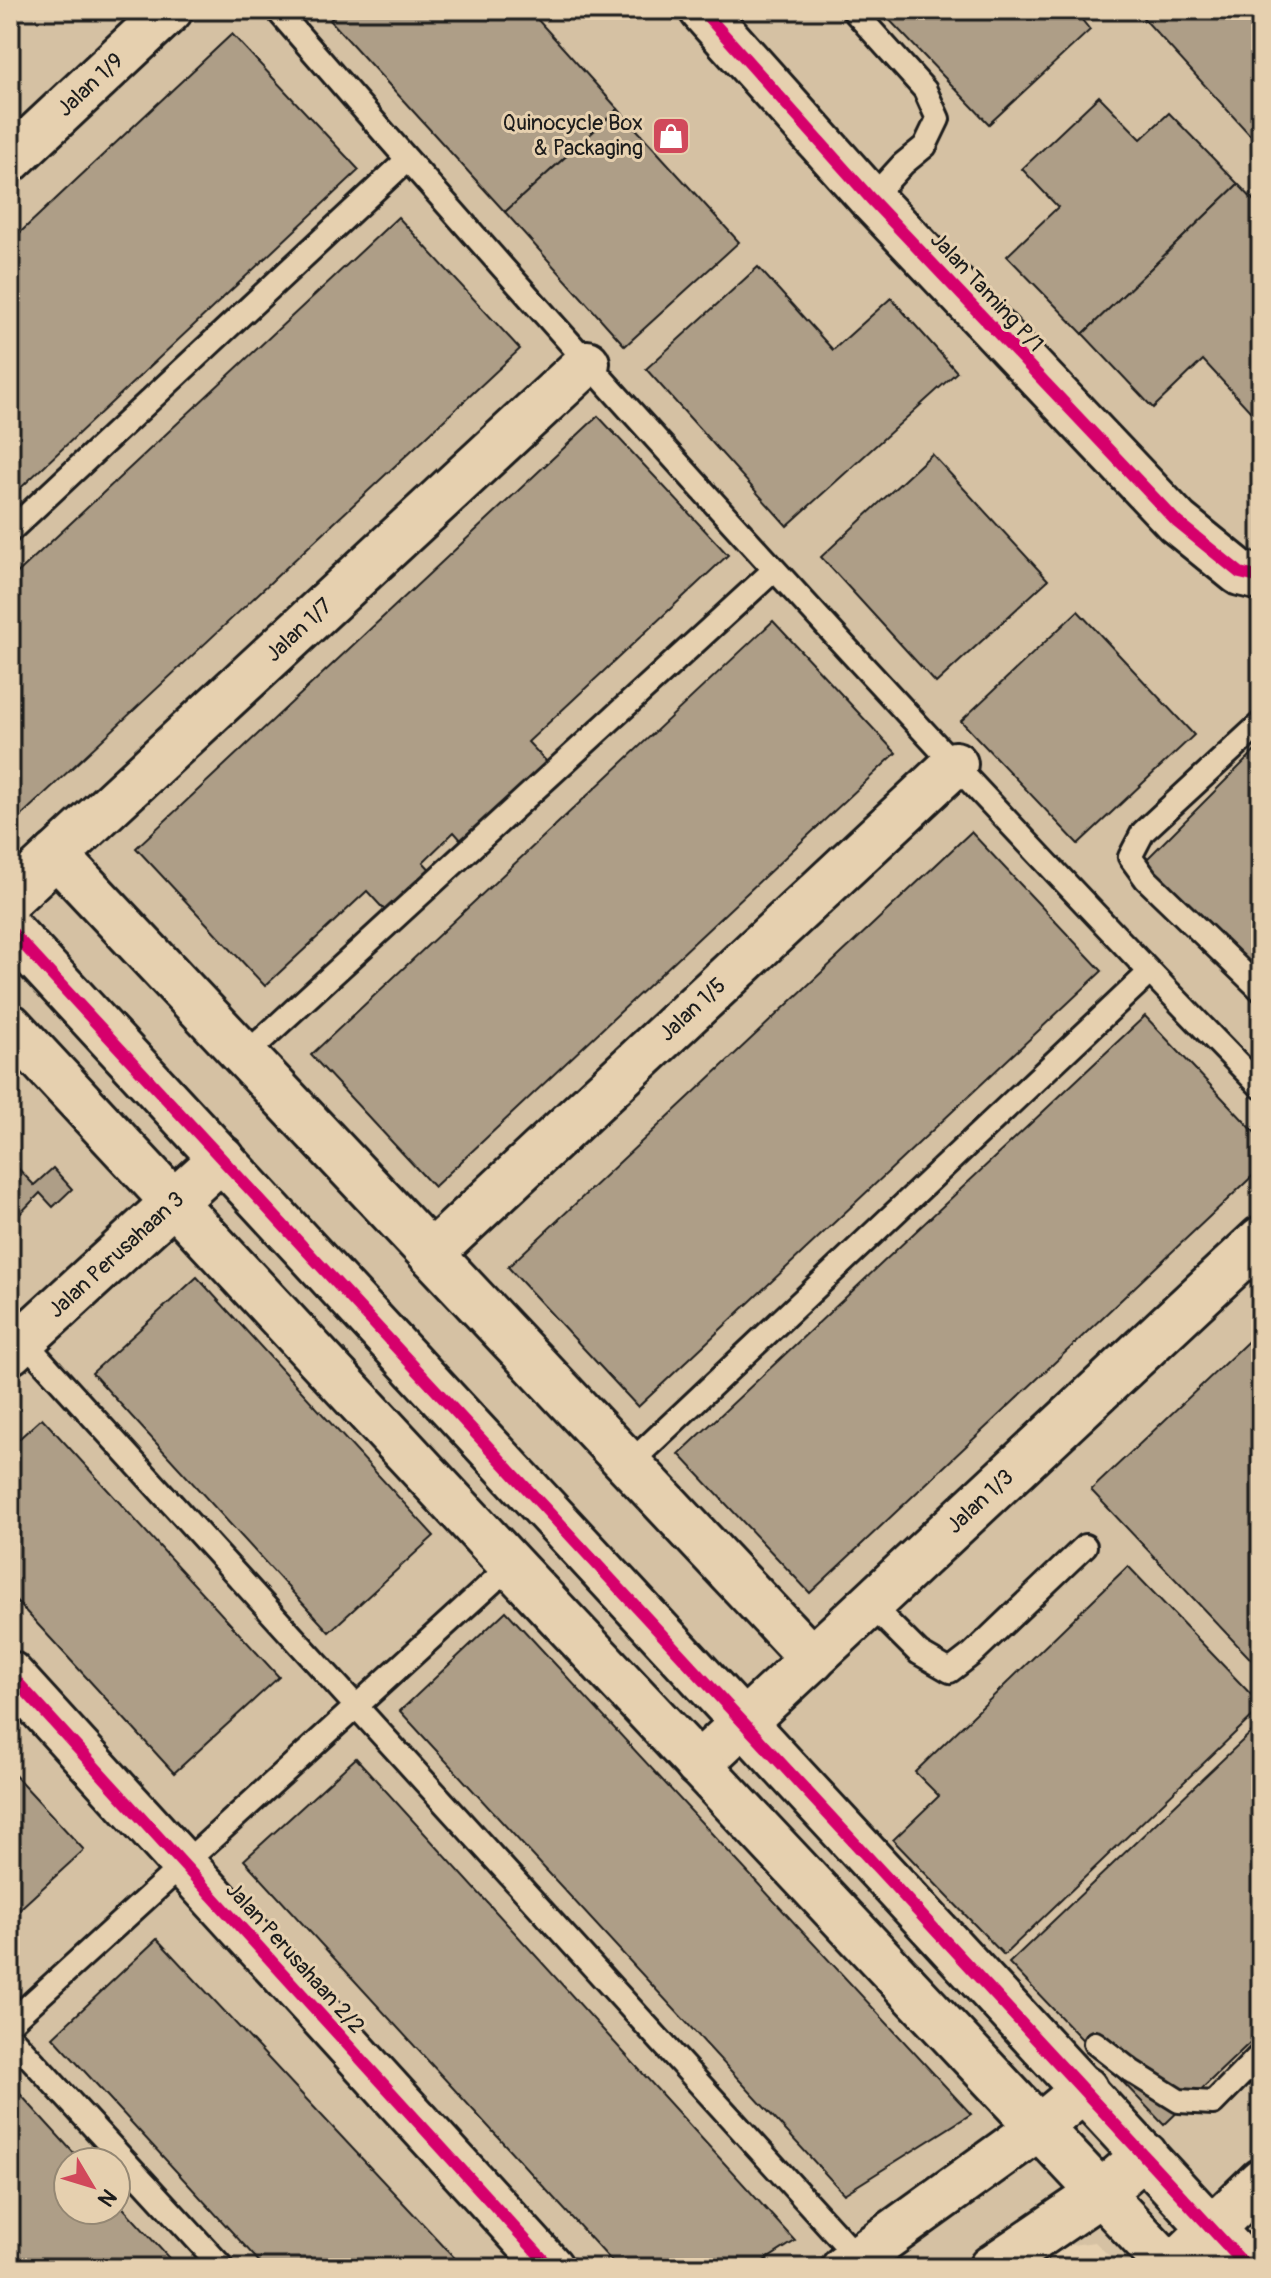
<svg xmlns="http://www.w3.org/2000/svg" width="1271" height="2278" viewBox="0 0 1271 2278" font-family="Pangolin,sans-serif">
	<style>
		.built { fill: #d5c1a3; fill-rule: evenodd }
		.building { fill: #ae9e87; stroke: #1c1c1c; stroke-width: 2 }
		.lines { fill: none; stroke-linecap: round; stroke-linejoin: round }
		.lane-casing { stroke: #1c1c1c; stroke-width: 28 }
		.street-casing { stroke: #1c1c1c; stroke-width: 50 }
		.secondary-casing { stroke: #1c1c1c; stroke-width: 50 }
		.lane { stroke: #e6d0af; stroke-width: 22 }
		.street { stroke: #e6d0af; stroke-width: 44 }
		.secondary { stroke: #e6d0af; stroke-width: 44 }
		.cycleway-casing { stroke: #e6d0af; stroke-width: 17 }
		.cycleway { stroke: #d6006c; stroke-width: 12 }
		.labels { text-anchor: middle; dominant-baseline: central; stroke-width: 6; stroke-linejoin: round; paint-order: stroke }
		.street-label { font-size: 22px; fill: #1c1c1c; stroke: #e6d0af }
		.poi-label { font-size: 22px; fill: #1c1c1c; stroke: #e6d0af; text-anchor: end }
	</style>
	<rect width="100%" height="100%" fill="#e6d0af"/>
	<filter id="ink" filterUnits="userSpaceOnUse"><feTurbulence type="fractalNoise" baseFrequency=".0125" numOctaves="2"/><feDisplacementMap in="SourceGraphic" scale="16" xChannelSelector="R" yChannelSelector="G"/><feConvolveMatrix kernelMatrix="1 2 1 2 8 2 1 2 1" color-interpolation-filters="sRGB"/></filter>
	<g filter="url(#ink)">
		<path class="built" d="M10,10H308L313,15L319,10H1261V2268H1121L1095,2242L1056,2247L1024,2268H10ZM68,2162H116V2210H68Z"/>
		<g class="building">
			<path d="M341,10H529L618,109L505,212L330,20Z"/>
			<path d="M880,10H1074L1090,30L989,124Z"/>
			<path d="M1136,10H1261V147Z"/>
			<path d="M232,34L359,170L10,498V242Z"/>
			<path d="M1099,96L1141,139L1169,113L1238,184L1083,334L1007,256L1058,207L1022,169Z"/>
			<path d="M618,109L739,242L625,346L505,212Z"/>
			<path d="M1238,184L1261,208V423L1203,360L1153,408L1083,334Z"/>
			<path d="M398,217L520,349L10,826V580Z"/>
			<path d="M758,267L833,350L891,298L957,372L787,526L646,369Z"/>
			<path d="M598,416L728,555L528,742L547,762L462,841L454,832L423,862L435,875L390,916L367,891L265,986L136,848Z"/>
			<path d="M932,454L1048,580L936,683L821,557Z"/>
			<path d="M1078,611L1194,735L1078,844L961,721Z"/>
			<path d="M773,621L896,753L434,1187L311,1055Z"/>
			<path d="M1261,745V979L1143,863Z"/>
			<path d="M971,832L1102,971L638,1407L508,1267Z"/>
			<path d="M1145,1016L1261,1139V1168L810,1593L679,1454Z"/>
			<path d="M10,1160L34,1185L53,1168L72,1189L53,1207L40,1193L10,1224Z"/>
			<path d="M197,1277L434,1536L329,1632L92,1373Z"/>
			<path d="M1261,1329V1670L1091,1490Z"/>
			<path d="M42,1418L279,1677L174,1773L10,1594V1447Z"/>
			<path d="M1128,1566L1261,1705V1708L1004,1955L893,1840L939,1796L915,1772Z"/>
			<path d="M506,1611L971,2114L844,2194L400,1711Z"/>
			<path d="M1261,1723V2032L1164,2125L1009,1963Z"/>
			<path d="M356,1758L795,2241L753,2268H618L244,1860Z"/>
			<path d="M10,1770L84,1850L10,1918Z"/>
			<path d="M157,1939L464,2268H265L53,2037Z"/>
			<path d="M10,2083L82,2162H68V2210H116V2200L178,2268H10Z"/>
		</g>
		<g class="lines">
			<g class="lane-casing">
				<g id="lane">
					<path d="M277,10C498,265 723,516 953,763C1055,872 1157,981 1261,1087"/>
					<path d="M853,10L925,90L938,119L925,146L903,164L871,199"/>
					<path d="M10,531L407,160"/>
					<path d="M1261,723L1143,832L1130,857L1146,879L1261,990"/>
					<path d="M244,1056L774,570"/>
					<path d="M23,1340L858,2258"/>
					<path d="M629,1464L1149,973"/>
					<path d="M870,1604L919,1653L950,1671L972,1654L1085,1546"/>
					<path d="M10,2023L511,1565"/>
					<path d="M10,2036L223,2268"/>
					<path d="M1095,2043L1131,2071L1179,2101L1213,2103L1261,2054"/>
				</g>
			</g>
			<g class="street-casing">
				<g id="street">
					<path d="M702,10L871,199L1177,522L1240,573L1261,578"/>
					<path id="s1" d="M10,160L170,10"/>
					<path d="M56,855L812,1659"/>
					<path id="s2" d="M10,898L587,363"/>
					<path id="s3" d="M431,1254L955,764"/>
					<path id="s4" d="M10,1352L222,1158"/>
					<path d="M10,1674L551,2268"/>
					<path id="s5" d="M698,1765L1261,1239"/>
					<path d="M844,2268L1038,2128L1085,2089"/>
					<path d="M991,2268L1101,2193L1145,2155"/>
					<path d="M1171,2268L1261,2181"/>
				</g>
			</g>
			<g class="secondary-casing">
				<g id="secondary">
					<path d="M10,930L1248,2268"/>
					<path d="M10,1026L511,1565L1171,2268"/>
				</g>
			</g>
			<use href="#lane" class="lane"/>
			<use href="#street" class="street"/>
			<use href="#secondary" class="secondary"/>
			<g class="cycleway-casing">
				<g id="cycleway">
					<path d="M702,10L871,199L1177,522L1240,573L1261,578"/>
					<path d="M10,930L1248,2268"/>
					<path d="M10,1674L551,2268"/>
				</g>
			</g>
			<use href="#cycleway" class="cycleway"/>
		</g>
	</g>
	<defs>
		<g id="shop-square" transform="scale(2)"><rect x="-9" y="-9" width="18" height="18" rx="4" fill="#d1495b" stroke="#e6d0af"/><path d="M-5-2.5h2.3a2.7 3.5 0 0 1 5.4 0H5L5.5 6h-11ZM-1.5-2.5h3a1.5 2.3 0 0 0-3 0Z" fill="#fff"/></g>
	</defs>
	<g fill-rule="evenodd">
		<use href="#shop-square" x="671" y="136"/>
	</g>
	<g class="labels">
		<g class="street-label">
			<text stroke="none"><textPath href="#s1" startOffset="110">Jalan 1/9</textPath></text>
			<text transform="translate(987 292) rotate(47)">Jalan Taming P/1</text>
			<text stroke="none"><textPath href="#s2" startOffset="394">Jalan 1/7</textPath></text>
			<text stroke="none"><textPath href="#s3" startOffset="358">Jalan 1/5</textPath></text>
			<text stroke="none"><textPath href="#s4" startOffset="144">Jalan Perusahaan 3</textPath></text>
			<text stroke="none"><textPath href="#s5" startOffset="386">Jalan 1/3</textPath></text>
			<text transform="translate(295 1958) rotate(48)">Jalan Perusahaan 2/2</text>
		</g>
		<g class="poi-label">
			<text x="643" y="123">Quinocycle Box<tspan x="643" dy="25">&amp; Packaging</tspan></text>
		</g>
	</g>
	<rect width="1271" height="2278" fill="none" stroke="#e6d0af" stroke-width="40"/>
	<rect x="20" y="20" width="1231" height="2238" fill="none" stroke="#1c1c1c" stroke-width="3" filter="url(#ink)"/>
	<g transform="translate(92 2186) rotate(128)"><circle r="38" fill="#e6d0af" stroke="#958874" stroke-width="2"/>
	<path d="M0-6L14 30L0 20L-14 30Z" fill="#d1495b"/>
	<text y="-12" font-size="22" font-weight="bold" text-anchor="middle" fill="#1c1c1c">N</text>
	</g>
</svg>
